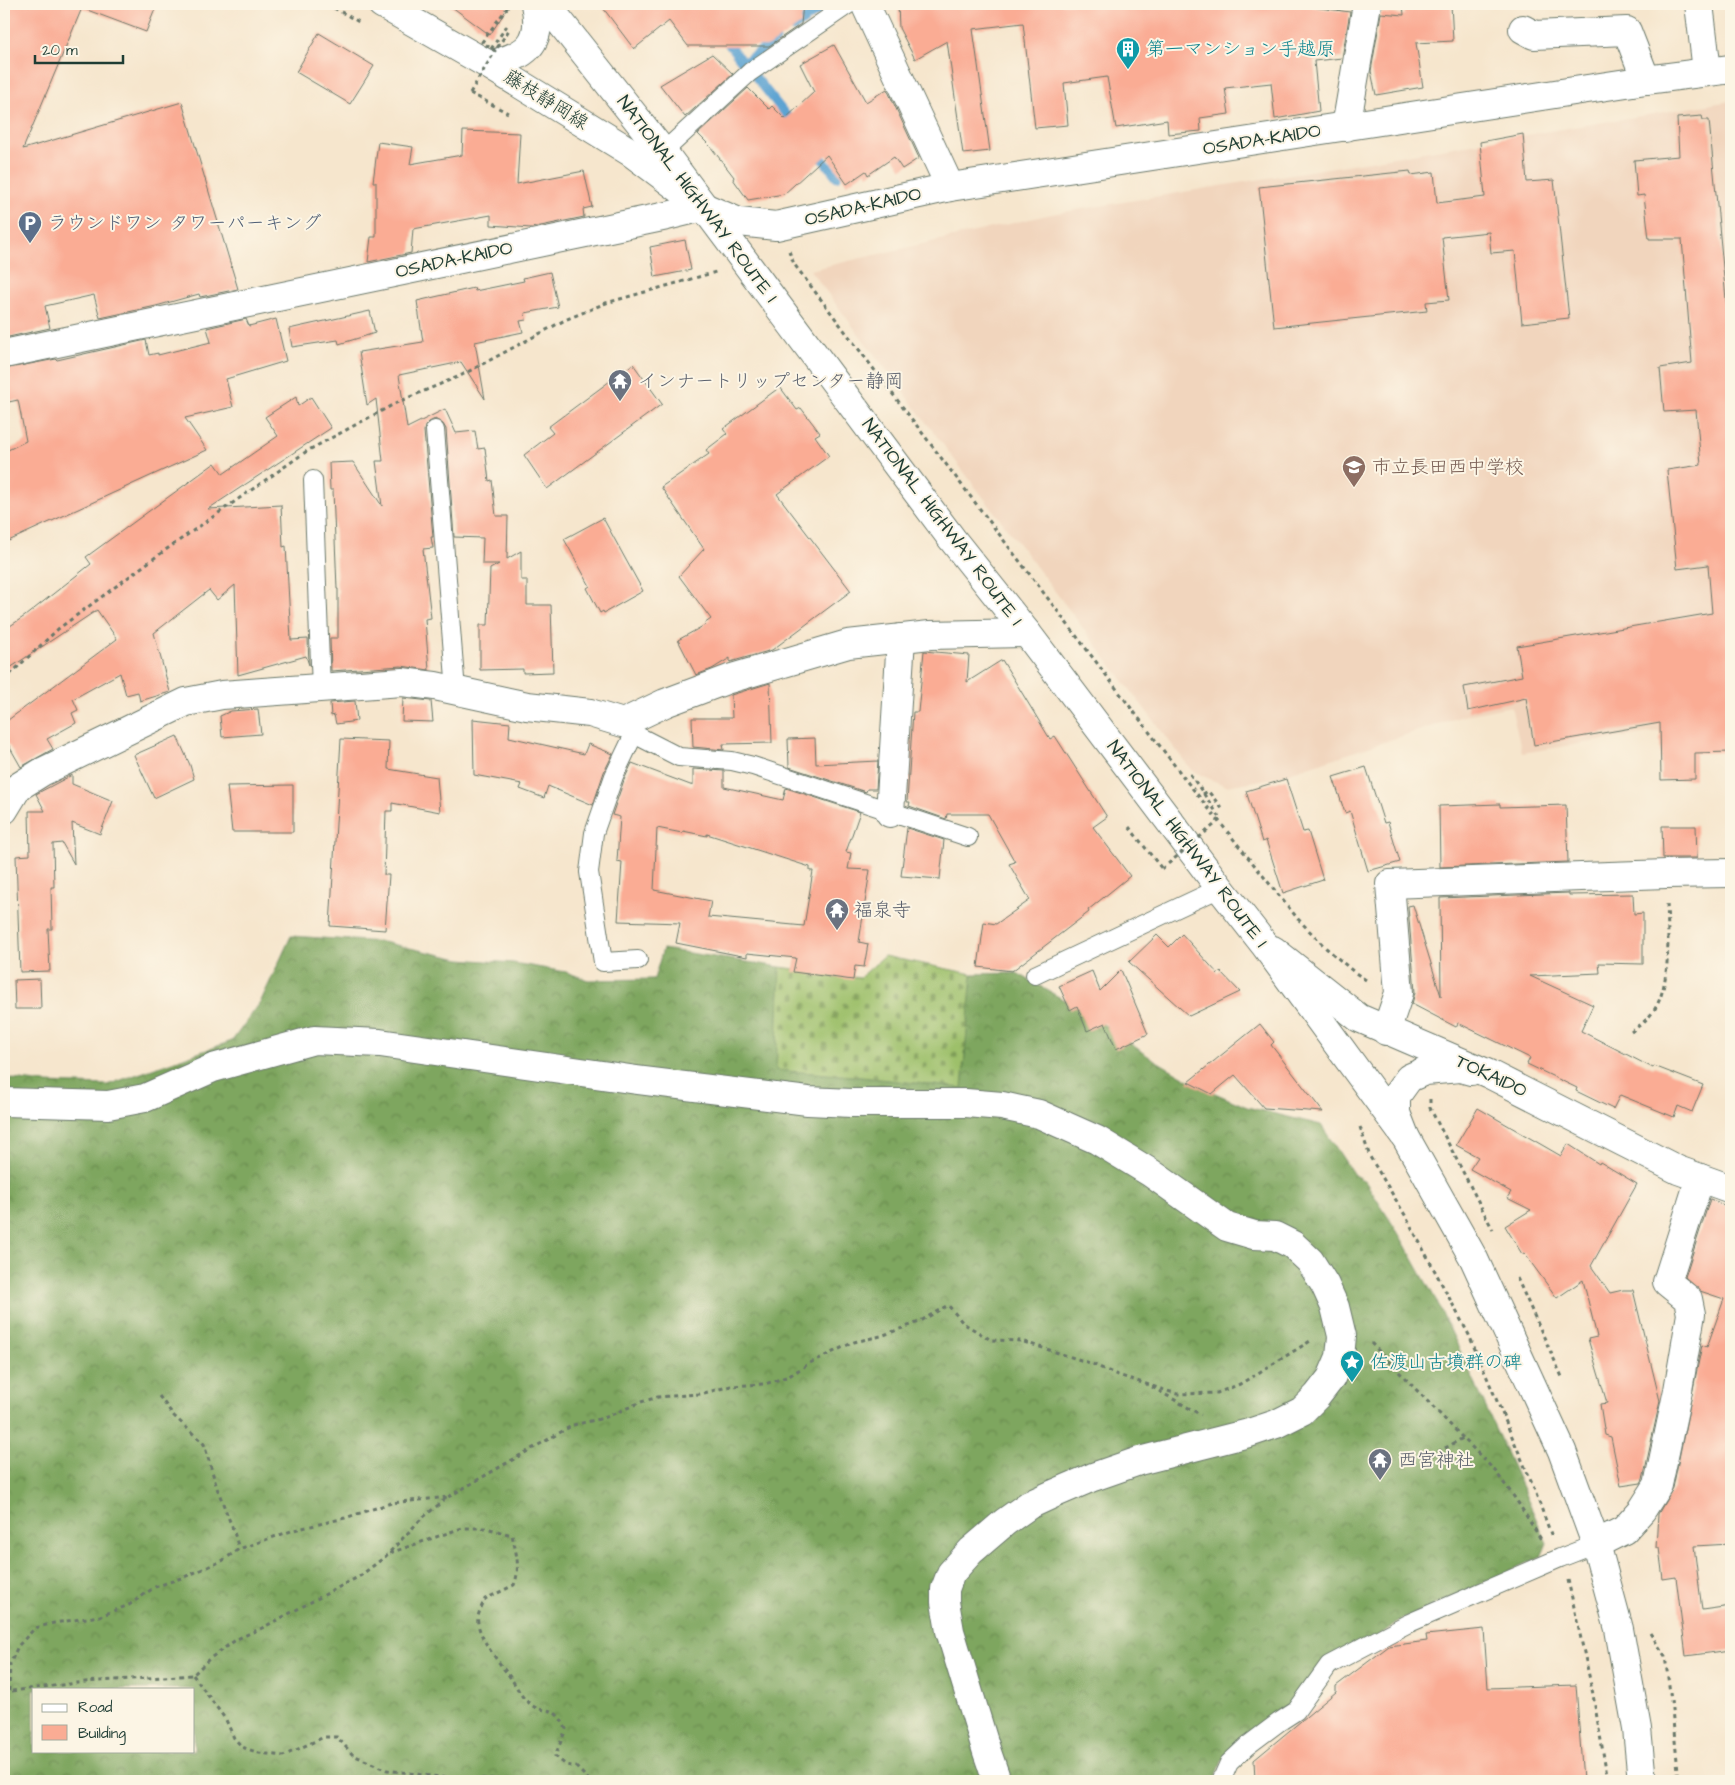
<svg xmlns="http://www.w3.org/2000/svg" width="1735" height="1785" viewBox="0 0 1735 1785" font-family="'Architects Daughter','Klee One',sans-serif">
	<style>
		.built { fill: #f1d5bd }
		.forest { fill: url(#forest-crowns); stroke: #4e7249; fill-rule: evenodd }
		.cemetery { fill: url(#cemetery-stones); stroke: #5e7e4f }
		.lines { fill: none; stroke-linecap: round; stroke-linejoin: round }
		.stream { stroke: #5ca3d2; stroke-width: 9 }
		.building { fill: #faac94; fill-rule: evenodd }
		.service-casing { stroke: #6a786a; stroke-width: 20 }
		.minor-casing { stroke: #6a786a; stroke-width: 30 }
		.secondary-casing { stroke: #6a786a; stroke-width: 30 }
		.trunk-casing { stroke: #6a786a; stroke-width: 30 }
		.path { stroke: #6a786a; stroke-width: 3; stroke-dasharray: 4 4; stroke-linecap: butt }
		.service { stroke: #fff; stroke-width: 18 }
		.minor { stroke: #fff; stroke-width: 28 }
		.secondary { stroke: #fff; stroke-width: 28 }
		.trunk { stroke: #fff; stroke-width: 28 }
		.path-bridge { stroke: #6a786a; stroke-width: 3; stroke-dasharray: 4 4; stroke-linecap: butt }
		.labels { text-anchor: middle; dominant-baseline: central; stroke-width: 4; stroke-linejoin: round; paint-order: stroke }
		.culture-label { font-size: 19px; fill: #0d838f; stroke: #fcf5e5; text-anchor: start }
		.street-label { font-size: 19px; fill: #1f3d34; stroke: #fcf5e5 }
		.service-label { font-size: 19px; fill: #4e5e75; stroke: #fcf5e5; text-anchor: start }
		.worship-label { font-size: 19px; fill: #5b616d; stroke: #fcf5e5; text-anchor: start }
		.education-label { font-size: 19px; fill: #785e54; stroke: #fcf5e5; text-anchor: start }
	</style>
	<defs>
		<pattern id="forest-crowns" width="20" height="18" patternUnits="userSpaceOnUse" patternTransform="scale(1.25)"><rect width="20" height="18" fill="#7ea65e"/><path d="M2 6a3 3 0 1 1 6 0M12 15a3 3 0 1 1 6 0" fill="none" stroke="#67884e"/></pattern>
		<pattern id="cemetery-stones" width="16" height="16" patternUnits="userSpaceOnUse" patternTransform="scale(1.25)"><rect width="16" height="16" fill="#9dc06a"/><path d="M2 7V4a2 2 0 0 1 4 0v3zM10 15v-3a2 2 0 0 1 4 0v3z" fill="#7f9d58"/></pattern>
	</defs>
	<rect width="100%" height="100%" fill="#fcf5e5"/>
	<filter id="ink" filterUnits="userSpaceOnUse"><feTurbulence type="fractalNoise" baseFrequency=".02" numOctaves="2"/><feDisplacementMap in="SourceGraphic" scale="10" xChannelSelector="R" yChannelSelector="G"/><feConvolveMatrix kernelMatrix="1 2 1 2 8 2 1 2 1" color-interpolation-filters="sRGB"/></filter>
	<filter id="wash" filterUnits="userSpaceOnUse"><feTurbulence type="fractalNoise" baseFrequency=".0096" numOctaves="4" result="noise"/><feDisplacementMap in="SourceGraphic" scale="20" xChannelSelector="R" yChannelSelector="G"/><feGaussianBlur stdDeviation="1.12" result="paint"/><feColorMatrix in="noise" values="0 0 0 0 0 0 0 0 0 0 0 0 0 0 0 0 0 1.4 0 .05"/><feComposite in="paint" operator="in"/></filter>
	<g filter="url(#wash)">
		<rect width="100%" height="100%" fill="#f6e6cd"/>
		<path class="built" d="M1731,101V720L1522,753L1511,706L1466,715L1274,778L1226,786L1192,771L810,270L1052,214Z"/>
		<path class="forest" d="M291,936L382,942L460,959L513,963L566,972L588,980L654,979L663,949L780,967L776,1070L852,1076L962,1088L972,974L1017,973L1087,1013L1148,1056L1201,1087L1247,1107L1321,1125L1354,1175L1365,1181L1400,1236L1436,1300L1464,1359L1547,1543L1541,1557L1397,1622L1294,1701L1240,1738L1222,1761L1215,1781H4V1078L45,1083L107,1085L232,1041L260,1003ZM34,1689H194V1751H34Z"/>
		<path class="cemetery" d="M884,956L972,974L962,1088L852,1076L776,1070L780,967L860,978Z"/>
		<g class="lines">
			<g class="stream">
				<path d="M793,28L828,4"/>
				<path d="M724,38L743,63L776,40"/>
				<path d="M754,75L794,125"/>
				<path d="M815,150L837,177"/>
			</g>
		</g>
		<g id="blocks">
			<g class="building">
				<path d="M4,4H157L146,32L82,8L23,149L182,102L238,289L200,297L199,294L156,306L100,318L94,295L45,306L50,328L4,338Z"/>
				<path d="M448,4H510L490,35Z"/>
				<path d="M600,4H803L801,24L769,46H688L669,21L634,49Z"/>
				<path d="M898,4H1289L1350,12L1342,58L1314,61L1319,111L1275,119L1271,83L1225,88L1229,114L1200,118L1201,131L1168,134L1167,120L1116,128L1107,77L1064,83L1068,125L1035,128L1023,23L973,29L990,151L963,154L947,41L915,59L899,28Z"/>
				<path d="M1403,4H1451L1453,41L1416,43L1423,87L1376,95L1371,71L1381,13L1404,15Z"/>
				<path d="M319,33L374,66L350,104L296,72Z"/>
				<path d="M834,45L866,102L887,89L919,158L902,169L894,157L868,175L866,171L847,184L827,155L784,194L748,200L733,179L734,177L710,146L698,134L748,88L769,109L772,106L785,119L814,92L800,64Z"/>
				<path d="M712,54L733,74L685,117L660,85Z"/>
				<path d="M1702,116L1703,120H1709L1731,352V752L1695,753V779L1661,780L1660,723L1534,745L1526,698L1468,711L1464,687L1522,676L1517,646L1712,613L1708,565L1677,569L1667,470L1701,465L1696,410L1664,412L1660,368L1692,363L1682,239H1649L1644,195L1637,196L1634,160L1679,156L1677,118Z"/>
				<path d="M463,131L520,133L517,184L584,171L592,207L583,209L584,217L531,228L491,225V215L413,229L411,253L368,262L371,237H376V182H373L378,142L413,147L410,164L462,155Z"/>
				<path d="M1523,134L1527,182L1554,180L1569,318L1522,323L1515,251L1491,253L1489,232L1442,237L1449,300L1426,302L1427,311L1274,327L1259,187L1410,171L1411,175L1434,172L1437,203L1485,197L1480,142Z"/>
				<path d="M685,240L691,270L655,277L650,247Z"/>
				<path d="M550,272L558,307L525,313L526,320L520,321L523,332L475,342L485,399L461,362L399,375L407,428L445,409L456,433L475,431L478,449L485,448L489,481L492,480L496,516H508L507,559L521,551V580H527V605H551L553,672L523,673V669L480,670V625H488L490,569L499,564H482L483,538L454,537L446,429L443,424L435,419L429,422L425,426L424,431L433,537H431L433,548L423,549L431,618L425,619L429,670L401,666L331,671L330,638H338V589H337L333,490H330L329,463L353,462L382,506L376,461H383L376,399L367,405L359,352L423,342L417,301L474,288L475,291L524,281L523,278Z"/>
				<path d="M370,311L375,333L339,344L338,340L292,347L289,329Z"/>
				<path d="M246,319L249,326L276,319L286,361L226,379L233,407L185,418L207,450L4,543V452L26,441L18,400L4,403V369L56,359L57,360L146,340L149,355L158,353V355L211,342L207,328Z"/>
				<path d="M633,364L662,404L547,489L524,455L553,433L548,427Z"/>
				<path d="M780,387L797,410L801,408L820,433L815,436L829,456L777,494L851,591L772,650L730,662V658L712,669L696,675L678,640L705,625L704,624L711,619L679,576L704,549L661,487L709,454L706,450L727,434L723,429Z"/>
				<path d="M296,397L298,406L311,397L331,428L208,509L281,505L283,547L286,546L291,640L308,639L309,665L306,656L238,675L235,585L217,600L209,590L154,633L170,692L140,701L138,692L126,695L120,673L73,699L78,710L72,713L76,723L47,739L53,749L21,767L4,737V723L117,639L97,610L4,672V630L25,616L91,564L86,557L215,463L223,474L278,436L265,417Z"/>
				<path d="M603,518L643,591L604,613L603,611L600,613L587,588L590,586L564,539Z"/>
				<path d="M924,651L969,655L967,682L1002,660L1050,739L1055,736L1107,817L1093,827L1130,876L1088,910L1089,912L1012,971L978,967L984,922L996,924L1030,900L1009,864L1015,862L988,814H947L946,819L909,806L910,802H907L913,712H918Z"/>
				<path d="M770,683L772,743L723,744L724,750L693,747L692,718H732L731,695Z"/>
				<path d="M403,698L431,701L433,722L402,721Z"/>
				<path d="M355,701L357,721L336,724L334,715L331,716L330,703Z"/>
				<path d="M258,709L261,734L222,737L220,716L231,711Z"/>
				<path d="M473,719L510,723L509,737L584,754L588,744L613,754L604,772L593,805L548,786L544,798L520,789L522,784L474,775Z"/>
				<path d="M177,736L190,765L194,779L154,798L134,755Z"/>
				<path d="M815,738L816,764L878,761L876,789H867L866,792L789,767L788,739Z"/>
				<path d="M341,739L389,741L388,769L437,777L440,812L392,803V811H386L384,875H389L385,930L330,926Z"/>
				<path d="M632,763L693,786V769L724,771V787L783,800L786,788L860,812L846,852L851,853L848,869L870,870L859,942L868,944L864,967L855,966L853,980L793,972L796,958L747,953V957L676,943L680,923L618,921L622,862L617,861L620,817L612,815L624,780ZM657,828L682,833L683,831L707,836V834L810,867V871H813L804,926L708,917L711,901L654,890Z"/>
				<path d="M1366,767L1384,823L1388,822L1400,862L1368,871L1350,811L1345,813L1333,777Z"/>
				<path d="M72,775V784L113,801L100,834L72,823L74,864L62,843L53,844L54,887H51L52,929H48L50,971L20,972L16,856L30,855L29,811H45L36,794Z"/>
				<path d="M1286,779L1303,832L1308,831L1323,880L1283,893L1266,840L1262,842L1246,791Z"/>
				<path d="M293,785V832H232L227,786Z"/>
				<path d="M1500,804V807L1566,805L1568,862L1440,867L1439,806Z"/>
				<path d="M1662,826H1696L1697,858H1663Z"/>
				<path d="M907,828L944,840L940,879L901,876Z"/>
				<path d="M1569,893V895L1633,894L1634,914L1643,913V964L1599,963L1600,973L1530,976L1593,1005L1581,1031L1653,1068L1654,1066L1703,1085L1692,1112L1678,1106L1674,1117L1620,1095L1613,1109L1576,1091L1577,1088L1527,1064L1530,1058L1458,1023L1456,1027L1412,1004L1415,992L1408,906L1413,905L1441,996L1440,898Z"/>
				<path d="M1182,934L1218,974L1220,971L1240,992L1189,1016L1129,962L1157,935L1169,947Z"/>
				<path d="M1121,970L1148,1034L1116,1049L1105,1023L1087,1031L1077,1006L1070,1010L1059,986L1092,971L1100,991Z"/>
				<path d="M40,979L41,1009H15L14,980Z"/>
				<path d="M1260,1024L1274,1042L1271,1045L1323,1112L1264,1108L1235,1075L1212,1094L1188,1082Z"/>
				<path d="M1478,1108L1561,1156L1568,1144L1599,1164L1600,1162L1637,1184L1591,1266L1610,1293L1623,1290H1633L1660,1401L1643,1479L1641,1483L1621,1486L1611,1437L1605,1435L1600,1404L1607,1403L1588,1339L1597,1337L1583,1280L1557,1298L1524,1253L1522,1254L1505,1226L1531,1210L1507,1198L1511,1192L1470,1169L1478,1157L1456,1145Z"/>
				<path d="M1710,1199L1731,1208V1544L1694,1546L1702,1610L1731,1606V1650L1686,1656L1676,1577L1663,1579L1659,1548H1656L1658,1514L1673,1488L1702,1345L1707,1347L1724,1299L1700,1291L1685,1277Z"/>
				<path d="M1484,1629L1488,1688L1576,1685L1583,1781H1255L1254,1760L1336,1692V1686L1389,1646L1427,1641L1426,1635Z"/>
			</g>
		</g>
	</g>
	<g filter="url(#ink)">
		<use href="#blocks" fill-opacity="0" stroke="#6a786a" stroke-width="1"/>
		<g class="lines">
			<g class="service-casing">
				<g id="service">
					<path d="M663,152L750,72L849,4"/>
					<path d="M435,430L456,691"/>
					<path d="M313,480L321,689"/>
					<path d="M638,960L603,962L589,872L594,833L614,776L634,734L679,757L732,761L753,766L968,837"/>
					<path d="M1035,975L1220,888"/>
					<path d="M1221,1781L1229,1763L1247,1746L1279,1722L1296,1711L1329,1665L1407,1624L1560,1558L1596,1544"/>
				</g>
			</g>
			<g class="minor-casing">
				<g id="minor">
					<path d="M865,4L950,187"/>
					<path d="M1699,4L1707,71"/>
					<path d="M1523,29L1534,35L1627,31L1646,80"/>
					<path d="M1346,127L1367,4"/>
					<path d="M4,810L18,787L42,772L186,702L222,695L402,682L435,686L527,706L590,713L623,723L665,703L729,679L848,644L930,635L1027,633"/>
					<path d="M890,813L901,638"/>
					<path d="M1386,1031L1399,993L1390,884L1666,874L1731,873"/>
					<path d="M4,1102L108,1105L145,1098L213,1068L314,1040L380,1043L637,1080L808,1101L852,1103H966L1002,1106L1039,1114L1097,1140L1151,1173L1227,1227L1254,1235L1275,1236L1293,1245L1310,1261L1325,1285L1335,1307L1342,1336L1340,1357L1331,1378L1317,1396L1302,1411L1276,1424L1249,1433L1139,1461L1093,1477L1051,1495L1029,1505L1005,1522L971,1551L951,1573L945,1589V1602L950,1631L987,1752L997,1781"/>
					<path d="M1596,1544L1624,1530L1642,1510L1658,1485L1678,1390L1691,1314L1688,1299L1667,1282L1700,1178"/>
				</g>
			</g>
			<g class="secondary-casing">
				<g id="secondary">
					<path d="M382,4L489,65L632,153L704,207L739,222L776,226L950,187L1646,80L1731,69"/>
					<path d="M4,354L667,216L704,207"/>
					<path d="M1273,950L1359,1018L1489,1074L1678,1170L1731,1189"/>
					<path d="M1405,1136L1396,1113V1096L1409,1078L1425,1071L1460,1068L1471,1071"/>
				</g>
			</g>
			<g class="trunk-casing">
				<g id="trunk">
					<path d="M546,4L663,152L952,539L1027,633L1220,888L1264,944L1406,1138L1474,1259L1562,1451L1596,1544L1619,1629L1637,1729L1642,1781"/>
					<path d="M489,65C525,56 544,45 535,4"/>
				</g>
			</g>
			<g class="path">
				<path d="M327,4L359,22"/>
				<path d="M470,93L508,113"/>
				<path d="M789,251L794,264L1188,783L1298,919L1326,948L1354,972L1369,982"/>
				<path d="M4,680L58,629L157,556L307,451L398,402L462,375L565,320L606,303L716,272"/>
				<path d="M1190,774L1221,819"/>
				<path d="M1203,794L1208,791L1224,811"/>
				<path d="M1129,827L1162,869"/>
				<path d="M1631,1032C1640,1025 1650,1018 1656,1007C1671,980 1668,932 1667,902"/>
				<path d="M1430,1099V1108L1493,1230"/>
				<path d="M1360,1127L1370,1157L1405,1215L1469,1335L1533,1486L1552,1537"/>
				<path d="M1517,1278L1563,1379"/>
				<path d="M1371,1343L1496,1472L1517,1501L1542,1541"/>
				<path d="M1152,1387L1201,1415"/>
				<path d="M159,1396L174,1416L204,1444L217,1488L234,1532L239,1549"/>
				<path d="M1431,1456L1463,1438"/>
				<path d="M390,1553L462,1528H486L512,1535C516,1552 521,1568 514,1585L485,1599C483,1604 479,1611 478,1617C475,1636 502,1665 512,1680C517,1687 521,1697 528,1702C544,1718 552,1699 566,1729L555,1756L566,1765L576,1767L590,1781"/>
				<path d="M1568,1580L1592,1689L1608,1781"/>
				<path d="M1650,1633L1665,1656L1671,1700L1679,1781"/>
				<path d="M193,1675L226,1720L234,1738L242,1747L259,1753L283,1756L324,1737H337L353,1755L387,1770L454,1779L524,1778L531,1781"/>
				<path d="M9,1691L10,1664L18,1646L35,1628L54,1623L100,1616L129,1605L155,1587L184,1577L222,1561L239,1549L294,1530L345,1518L391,1503L448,1497"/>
				<path d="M4,1692L85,1682L193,1675L209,1659L237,1639L262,1628L360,1576L386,1556L421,1519L448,1497L573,1425L604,1418L641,1402L658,1397L700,1394L731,1386L765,1384L789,1376L810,1363L854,1342L881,1336L919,1322L948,1305L963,1323L991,1340L1021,1341L1090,1363L1115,1374L1177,1394L1217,1393L1240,1384L1312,1340"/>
			</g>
			<use href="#service" class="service"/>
			<use href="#minor" class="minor"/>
			<use href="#secondary" class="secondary"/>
			<use href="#trunk" class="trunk"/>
			<g class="path-bridge">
				<path d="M491,49L506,27L509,30L495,51"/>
				<path d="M470,93L495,51L482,42L510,4"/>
				<path d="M1162,869L1221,819"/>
			</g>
		</g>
	</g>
	<defs>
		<g id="building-pin" transform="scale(1.25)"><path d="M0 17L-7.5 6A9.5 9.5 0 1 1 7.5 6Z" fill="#0f9aa8" stroke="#fcf5e5"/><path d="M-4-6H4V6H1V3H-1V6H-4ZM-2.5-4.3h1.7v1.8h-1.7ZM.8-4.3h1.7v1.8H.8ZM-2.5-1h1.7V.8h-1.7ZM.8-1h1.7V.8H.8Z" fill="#fff"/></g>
		<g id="parking-pin" transform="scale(1.25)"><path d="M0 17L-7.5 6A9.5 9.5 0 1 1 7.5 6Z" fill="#5c6f8a" stroke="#fcf5e5"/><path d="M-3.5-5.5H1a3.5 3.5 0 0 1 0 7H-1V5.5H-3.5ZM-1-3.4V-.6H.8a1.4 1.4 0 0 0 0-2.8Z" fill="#fff"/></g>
		<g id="temple-pin" transform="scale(1.25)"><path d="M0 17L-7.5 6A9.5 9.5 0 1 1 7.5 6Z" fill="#6b7280" stroke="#fcf5e5"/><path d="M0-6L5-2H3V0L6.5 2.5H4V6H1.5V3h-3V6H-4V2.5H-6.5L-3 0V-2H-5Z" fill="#fff"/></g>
		<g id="school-pin" transform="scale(1.25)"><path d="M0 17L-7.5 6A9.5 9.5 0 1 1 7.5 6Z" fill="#8d6e63" stroke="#fcf5e5"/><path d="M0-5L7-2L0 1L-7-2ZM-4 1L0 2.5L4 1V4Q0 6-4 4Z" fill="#fff"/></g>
		<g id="sight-pin" transform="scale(1.25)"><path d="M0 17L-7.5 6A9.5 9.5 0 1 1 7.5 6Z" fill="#0f9aa8" stroke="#fcf5e5"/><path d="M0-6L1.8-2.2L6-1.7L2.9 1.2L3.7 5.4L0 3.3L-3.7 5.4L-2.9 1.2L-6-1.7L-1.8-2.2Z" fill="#fff"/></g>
	</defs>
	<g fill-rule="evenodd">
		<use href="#building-pin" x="1128" y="49"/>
		<use href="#parking-pin" x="30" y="223"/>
		<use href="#temple-pin" x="620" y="381"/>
		<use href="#school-pin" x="1354" y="467"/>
		<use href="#temple-pin" x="837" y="910"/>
		<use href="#sight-pin" x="1352" y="1362"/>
		<use href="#temple-pin" x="1380" y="1460"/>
	</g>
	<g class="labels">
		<g class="culture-label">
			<text x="1146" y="49">第一マンション手越原</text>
			<text x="1370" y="1362">佐渡山古墳群の碑</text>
		</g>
		<g class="street-label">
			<text transform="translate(546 100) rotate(32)">藤枝静岡線</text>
			<text transform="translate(1262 140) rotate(-9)">OSADA-KAIDO</text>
			<text transform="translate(697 199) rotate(53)">NATIONAL HIGHWAY ROUTE 1</text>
			<text transform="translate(863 207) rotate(-13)">OSADA-KAIDO</text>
			<text transform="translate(454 260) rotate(-12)">OSADA-KAIDO</text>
			<text transform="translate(942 522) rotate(53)">NATIONAL HIGHWAY ROUTE 1</text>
			<text transform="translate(1187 844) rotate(53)">NATIONAL HIGHWAY ROUTE 1</text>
			<text transform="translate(1491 1076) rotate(25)">TOKAIDO</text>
		</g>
		<g class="service-label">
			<text x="48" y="223">ラウンドワン タワーパーキング</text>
		</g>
		<g class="worship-label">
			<text x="638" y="381">インナートリップセンター静岡</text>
			<text x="854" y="910">福泉寺</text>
			<text x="1398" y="1460">西宮神社</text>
		</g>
		<g class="education-label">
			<text x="1372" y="467">市立長田西中学校</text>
		</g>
	</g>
	<rect width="1735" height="1785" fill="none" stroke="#fcf5e5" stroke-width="20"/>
	<rect x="32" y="1688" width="162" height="65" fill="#fcf5e5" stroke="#a4ab9e"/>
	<rect x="42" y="1704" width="25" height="8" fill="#ffffff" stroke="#a4ab9e"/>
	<text x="78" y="1712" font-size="15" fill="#1f3d34">Road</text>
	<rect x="42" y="1725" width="25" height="15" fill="#faac94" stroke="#a4ab9e"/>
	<text x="78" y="1738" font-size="15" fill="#1f3d34">Building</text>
	<path d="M35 55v8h88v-8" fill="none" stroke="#1f3d34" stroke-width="2.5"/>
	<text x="42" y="55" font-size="15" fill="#1f3d34" stroke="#fcf5e5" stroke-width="4" paint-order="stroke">20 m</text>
</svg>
